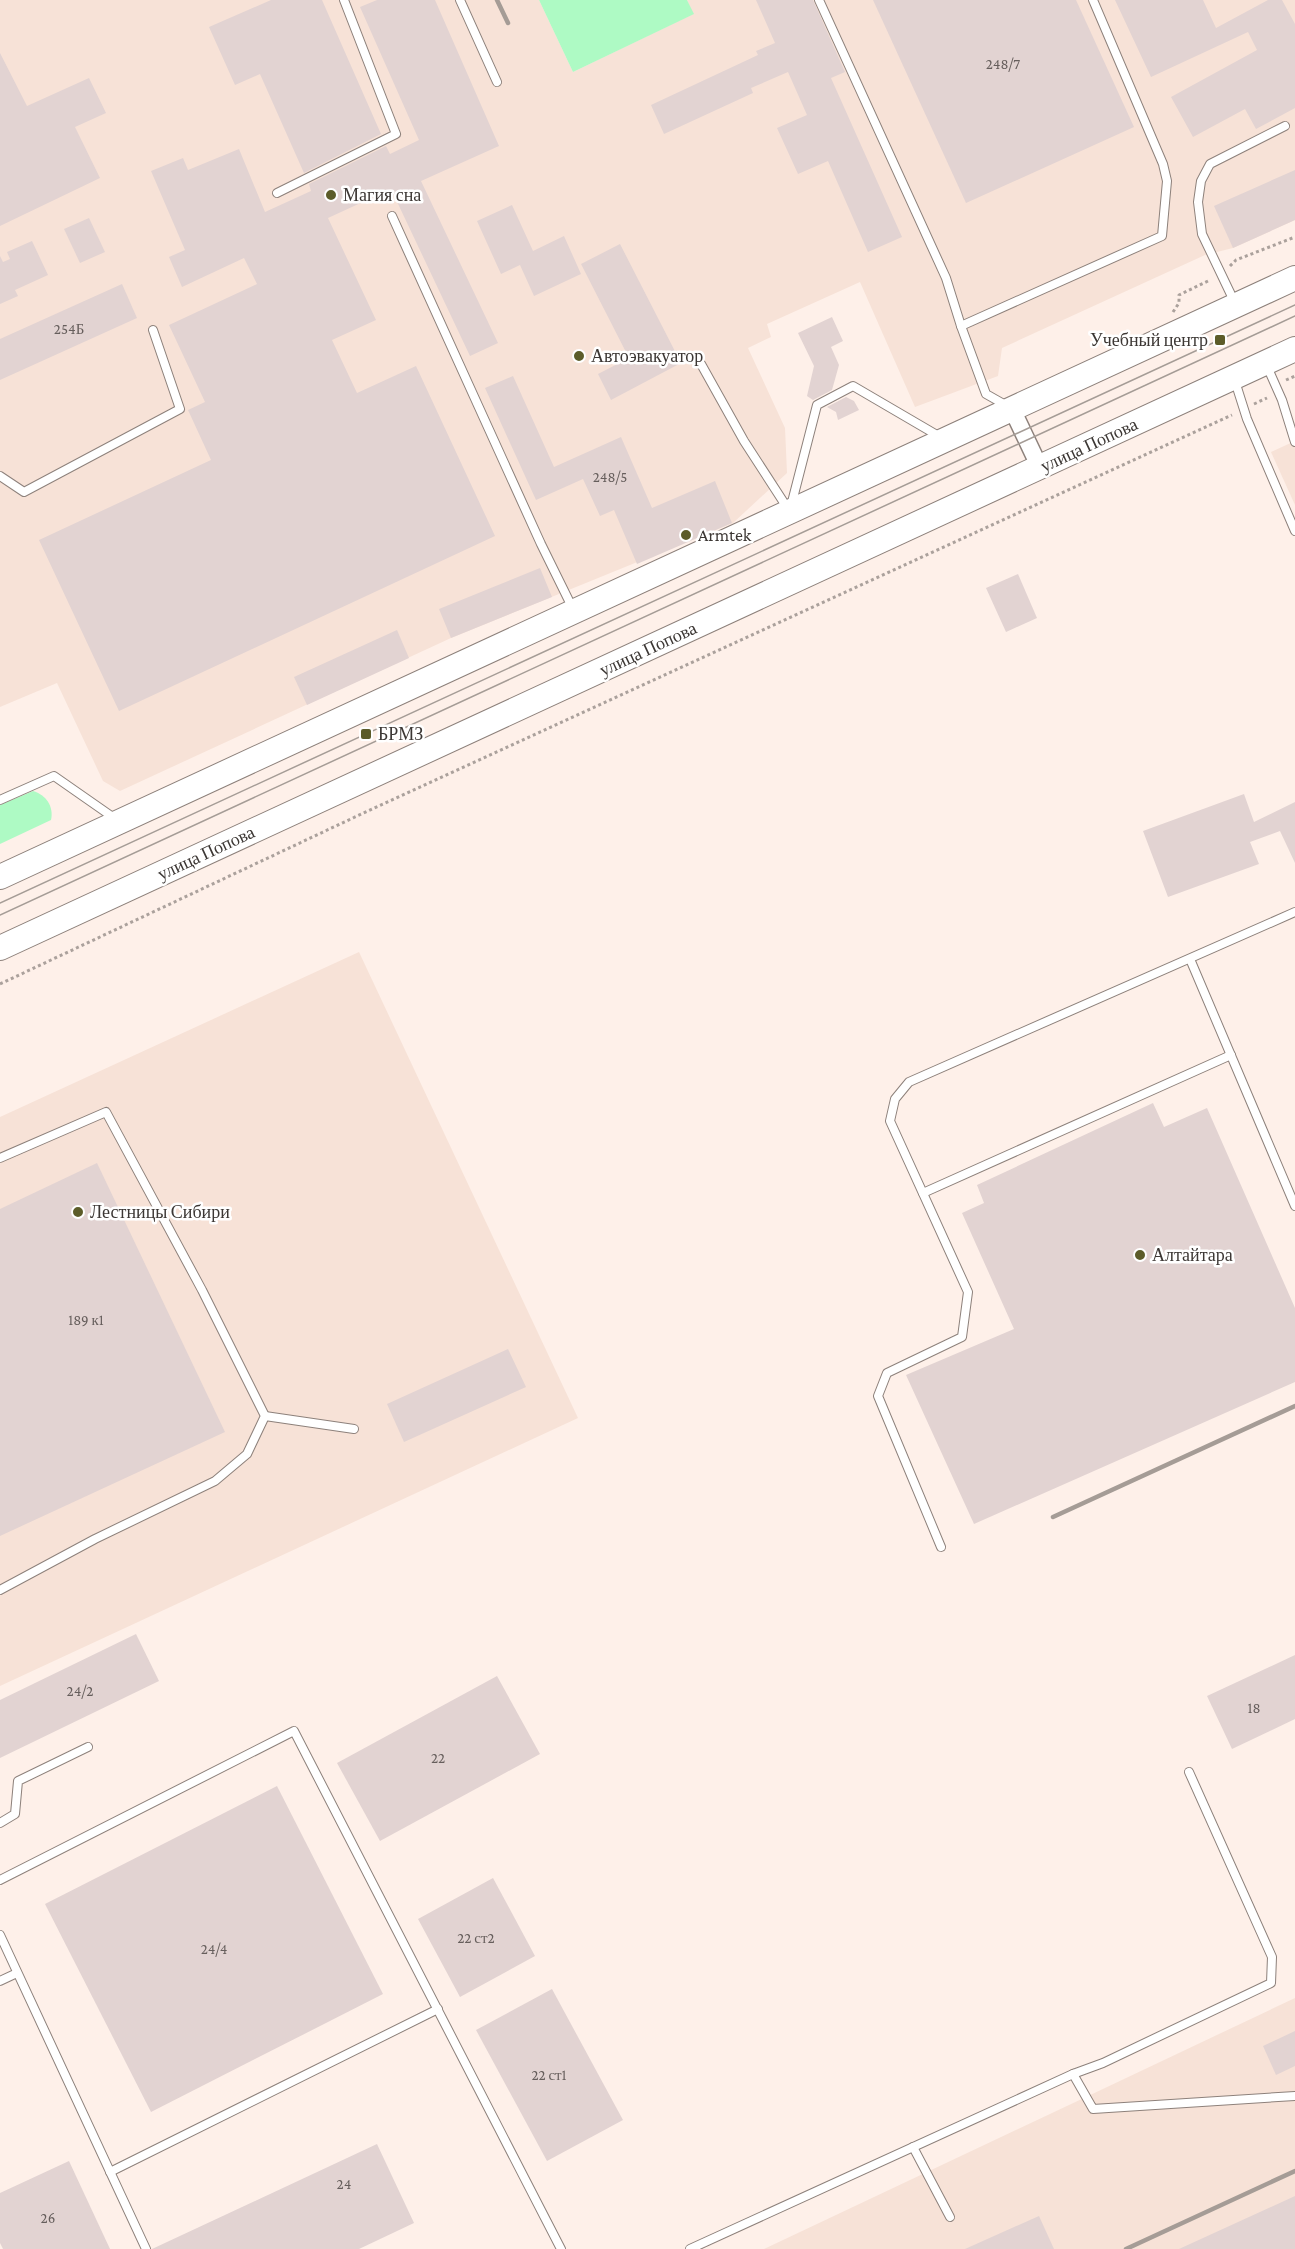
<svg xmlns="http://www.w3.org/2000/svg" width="1295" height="2249" viewBox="0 0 1295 2249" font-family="'Crimson Pro',serif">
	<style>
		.built { fill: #f7e2d7 }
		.green { fill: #aefac4 }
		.building { fill: #e2d3d2 }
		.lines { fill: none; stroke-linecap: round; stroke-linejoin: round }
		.service-casing { stroke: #8d817b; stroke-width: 10 }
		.minor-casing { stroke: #8d817b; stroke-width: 19 }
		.secondary-casing { stroke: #8d817b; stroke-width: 26 }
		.path { stroke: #aba19c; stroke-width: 3; stroke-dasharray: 3 3; stroke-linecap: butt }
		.service { stroke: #fff; stroke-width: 8 }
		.minor { stroke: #fff; stroke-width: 16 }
		.secondary { stroke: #fff; stroke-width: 24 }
		.tram { stroke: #a59c96; stroke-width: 1.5 }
		.rail { stroke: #a59c96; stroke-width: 4.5 }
		.poi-dot { fill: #5c5c29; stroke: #fff; stroke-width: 2 }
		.labels { text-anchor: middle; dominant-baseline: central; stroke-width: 5; stroke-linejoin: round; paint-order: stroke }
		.number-label { font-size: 15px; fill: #665e5c }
		.poi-label { font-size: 18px; fill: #3c3734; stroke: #fff; text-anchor: start }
		.street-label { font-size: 18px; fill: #3c3734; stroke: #fff }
	</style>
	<rect width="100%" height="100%" fill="#fef0e9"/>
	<g class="built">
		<path d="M0,0H539L573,72L693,14L687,0H1295V220L1233,248L1205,255L1002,348L998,376L915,407L860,282L767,324L771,337L748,348L785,428L787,473L733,523L451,638L120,791L103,781L57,683L0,707Z"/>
		<path d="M1295,441V505L1271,452Z"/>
		<path d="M359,952L578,1418L0,1686V1117Z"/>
		<path d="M1295,1998V2249H764L1086,2097Z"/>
	</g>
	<g class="green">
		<path d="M539,0H687L694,14L573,72Z"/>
		<path d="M33,791C46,795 54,806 51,820L0,844V805Z"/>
	</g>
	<g class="building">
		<path d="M271,0H322L381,134L304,173L260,74L235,85L209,27Z"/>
		<path d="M377,0H435L499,146L421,181L498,343L470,356L391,189L328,218L376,320L332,340L357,393L416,366L495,536L119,711L39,540L211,460L188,410L205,402L169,325L257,284L244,258L182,287L169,257L185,250L151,171L183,158L188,170L239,149L265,212L311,191L309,184L386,146L390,154L419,140L360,7Z"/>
		<path d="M756,0H813L845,72L831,78L902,237L868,252L828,161L798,174L777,128L807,115L788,72L751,88L753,93L664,134L651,105L758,55L756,51L775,43Z"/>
		<path d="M873,0H1076L1134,127L966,203Z"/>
		<path d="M1115,0H1203L1216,28L1268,0H1282L1295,24V108L1256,129L1245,109L1193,137L1171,97L1257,50L1248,32L1151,77Z"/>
		<path d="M0,53L27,106L89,78L106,113L75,127L100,178L0,226Z"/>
		<path d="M1295,170V220L1233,248L1214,206Z"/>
		<path d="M512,205L533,251L564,236L581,274L534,296L520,265L501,274L477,221Z"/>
		<path d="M89,218L105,252L80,263L64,229Z"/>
		<path d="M32,241L48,275L15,290L18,296L0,304V256L3,262L10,259L7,252Z"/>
		<path d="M620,244L681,363L611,400L598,374L629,358L581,264Z"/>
		<path d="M122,284L137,318L0,380V339Z"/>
		<path d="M832,317L843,341L831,347L839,365L832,390L813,400L807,396L814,366L798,333Z"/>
		<path d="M513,376L554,467L621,437L652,508L715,481L732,523L637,564L614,510L600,516L583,479L536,500L485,388Z"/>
		<path d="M846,397L854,401L859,410L838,420L836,412L827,407Z"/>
		<path d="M540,568L552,597L451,638L439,609Z"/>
		<path d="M1018,574L1037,618L1006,632L986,588Z"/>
		<path d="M397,630L409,658L307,705L294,677Z"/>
		<path d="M1244,794L1254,822L1295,802V863L1280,831L1250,842L1259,864L1168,897L1143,831Z"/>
		<path d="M1153,1103L1164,1127L1207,1108L1295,1308V1382L974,1524L906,1375L1014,1329L962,1213L984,1203L977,1185Z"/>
		<path d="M97,1163L225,1432L0,1536V1209Z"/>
		<path d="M508,1349L526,1387L404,1442L387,1404Z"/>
		<path d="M136,1634L159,1681L0,1758V1700Z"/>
		<path d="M1295,1655V1719L1232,1749L1207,1696Z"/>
		<path d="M497,1676L540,1754L380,1841L337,1763Z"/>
		<path d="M277,1786L383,1994L151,2112L45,1904Z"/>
		<path d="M493,1878L535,1956L460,1997L418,1919Z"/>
		<path d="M552,1989L623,2120L547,2161L476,2030Z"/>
		<path d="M1295,2031V2066L1276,2075L1263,2046Z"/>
		<path d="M377,2144L414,2223L359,2249H152Z"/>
		<path d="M69,2161L110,2249H3L0,2243V2193Z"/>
		<path d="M1295,2196V2249H1179Z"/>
		<path d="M1039,2216L1054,2249H965Z"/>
	</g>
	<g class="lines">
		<g class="service-casing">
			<g id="service">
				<path d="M460,0L497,82"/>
				<path d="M819,0L946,278L961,326L986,394L1009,407"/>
				<path d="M277,193L396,134L344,0"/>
				<path d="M392,216L541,544L574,611"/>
				<path d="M1235,303L1202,234L1198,202L1201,181L1210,164L1285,126"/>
				<path d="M961,326L1162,236L1167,181L1163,164L1093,0"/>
				<path d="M701,364L744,441L788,509"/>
				<path d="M1266,364L1282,400L1295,442"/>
				<path d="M1234,378L1247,419L1295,531"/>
				<path d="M0,476L24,492L180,409L153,330"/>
				<path d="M791,506L817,405L853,386L942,438"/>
				<path d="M0,800L54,776L117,820"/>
				<path d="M1190,959L1295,1206"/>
				<path d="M0,1158L106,1112L202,1290L265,1416L247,1454L215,1481L95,1539L0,1590"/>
				<path d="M923,1193L1231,1055"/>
				<path d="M265,1416L354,1429"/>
				<path d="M941,1547L878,1396L887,1373L962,1337L968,1292L890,1121L895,1099L909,1082L1295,912"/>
				<path d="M0,1823L15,1814L18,1781L88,1747"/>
				<path d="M0,1880L294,1731L561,2249"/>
				<path d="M0,1935L146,2249"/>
				<path d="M0,1981L17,1973"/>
				<path d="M1073,2074L1103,2063L1271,1983L1272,1957L1189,1772"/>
				<path d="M913,2147L950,2217"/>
				<path d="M110,2172L438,2009"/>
				<path d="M690,2249L1073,2074L1093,2109L1295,2096"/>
			</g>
		</g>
		<g class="minor-casing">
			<path id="minor" d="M1012,409L1040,468"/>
		</g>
		<g class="secondary-casing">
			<g id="secondary">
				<path d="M0,877L1295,278"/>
				<path d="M0,948L1295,349"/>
			</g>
		</g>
		<g class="path">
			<path d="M1230,266L1236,260L1295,237"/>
			<path d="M1173,312L1179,303V295L1210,280"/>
			<path d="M1286,380L1295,376"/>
			<path d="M1254,404L1267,398"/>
			<path d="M0,984L372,809L1232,415"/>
		</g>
		<use href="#service" class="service"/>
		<use href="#minor" class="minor"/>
		<use href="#secondary" class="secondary"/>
		<g class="tram">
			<path d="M0,903L1295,305"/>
			<path d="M0,915L1295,316"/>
		</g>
		<g class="rail">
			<path d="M497,0L508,23"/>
			<path d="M1053,1517L1295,1406"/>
			<path d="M1126,2249L1295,2171"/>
		</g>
	</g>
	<g class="poi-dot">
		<circle cx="331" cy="195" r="6"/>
		<rect x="1214" y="334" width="12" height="12" rx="3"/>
		<circle cx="579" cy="356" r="6"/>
		<circle cx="686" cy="535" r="6"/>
		<rect x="360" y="728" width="12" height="12" rx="3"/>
		<circle cx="78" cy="1212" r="6"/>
		<circle cx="1140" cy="1255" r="6"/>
	</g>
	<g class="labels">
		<g class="number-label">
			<text x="1003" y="64">248/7</text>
			<text x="69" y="329">254Б</text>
			<text x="610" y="477">248/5</text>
			<text x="86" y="1320">189 к1</text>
			<text x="80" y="1691">24/2</text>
			<text x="1254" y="1708">18</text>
			<text x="438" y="1758">22</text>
			<text x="476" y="1938">22 ст2</text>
			<text x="214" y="1949">24/4</text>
			<text x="549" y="2075">22 ст1</text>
			<text x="344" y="2184">24</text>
			<text x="48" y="2218">26</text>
		</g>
		<g class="poi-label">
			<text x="343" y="195">Магия сна</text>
			<text x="1208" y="340" text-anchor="end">Учебный центр</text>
			<text x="591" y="356">Автоэвакуатор</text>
			<text x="698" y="535">Armtek</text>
			<text x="378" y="734">БРМЗ</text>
			<text x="90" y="1212">Лестницы Сибири</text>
			<text x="1152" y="1255">Алтайтара</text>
		</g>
		<g class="street-label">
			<text transform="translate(1089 445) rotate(-25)">улица Попова</text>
			<text transform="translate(648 649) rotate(-25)">улица Попова</text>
			<text transform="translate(206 853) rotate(-25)">улица Попова</text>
		</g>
	</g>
</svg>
